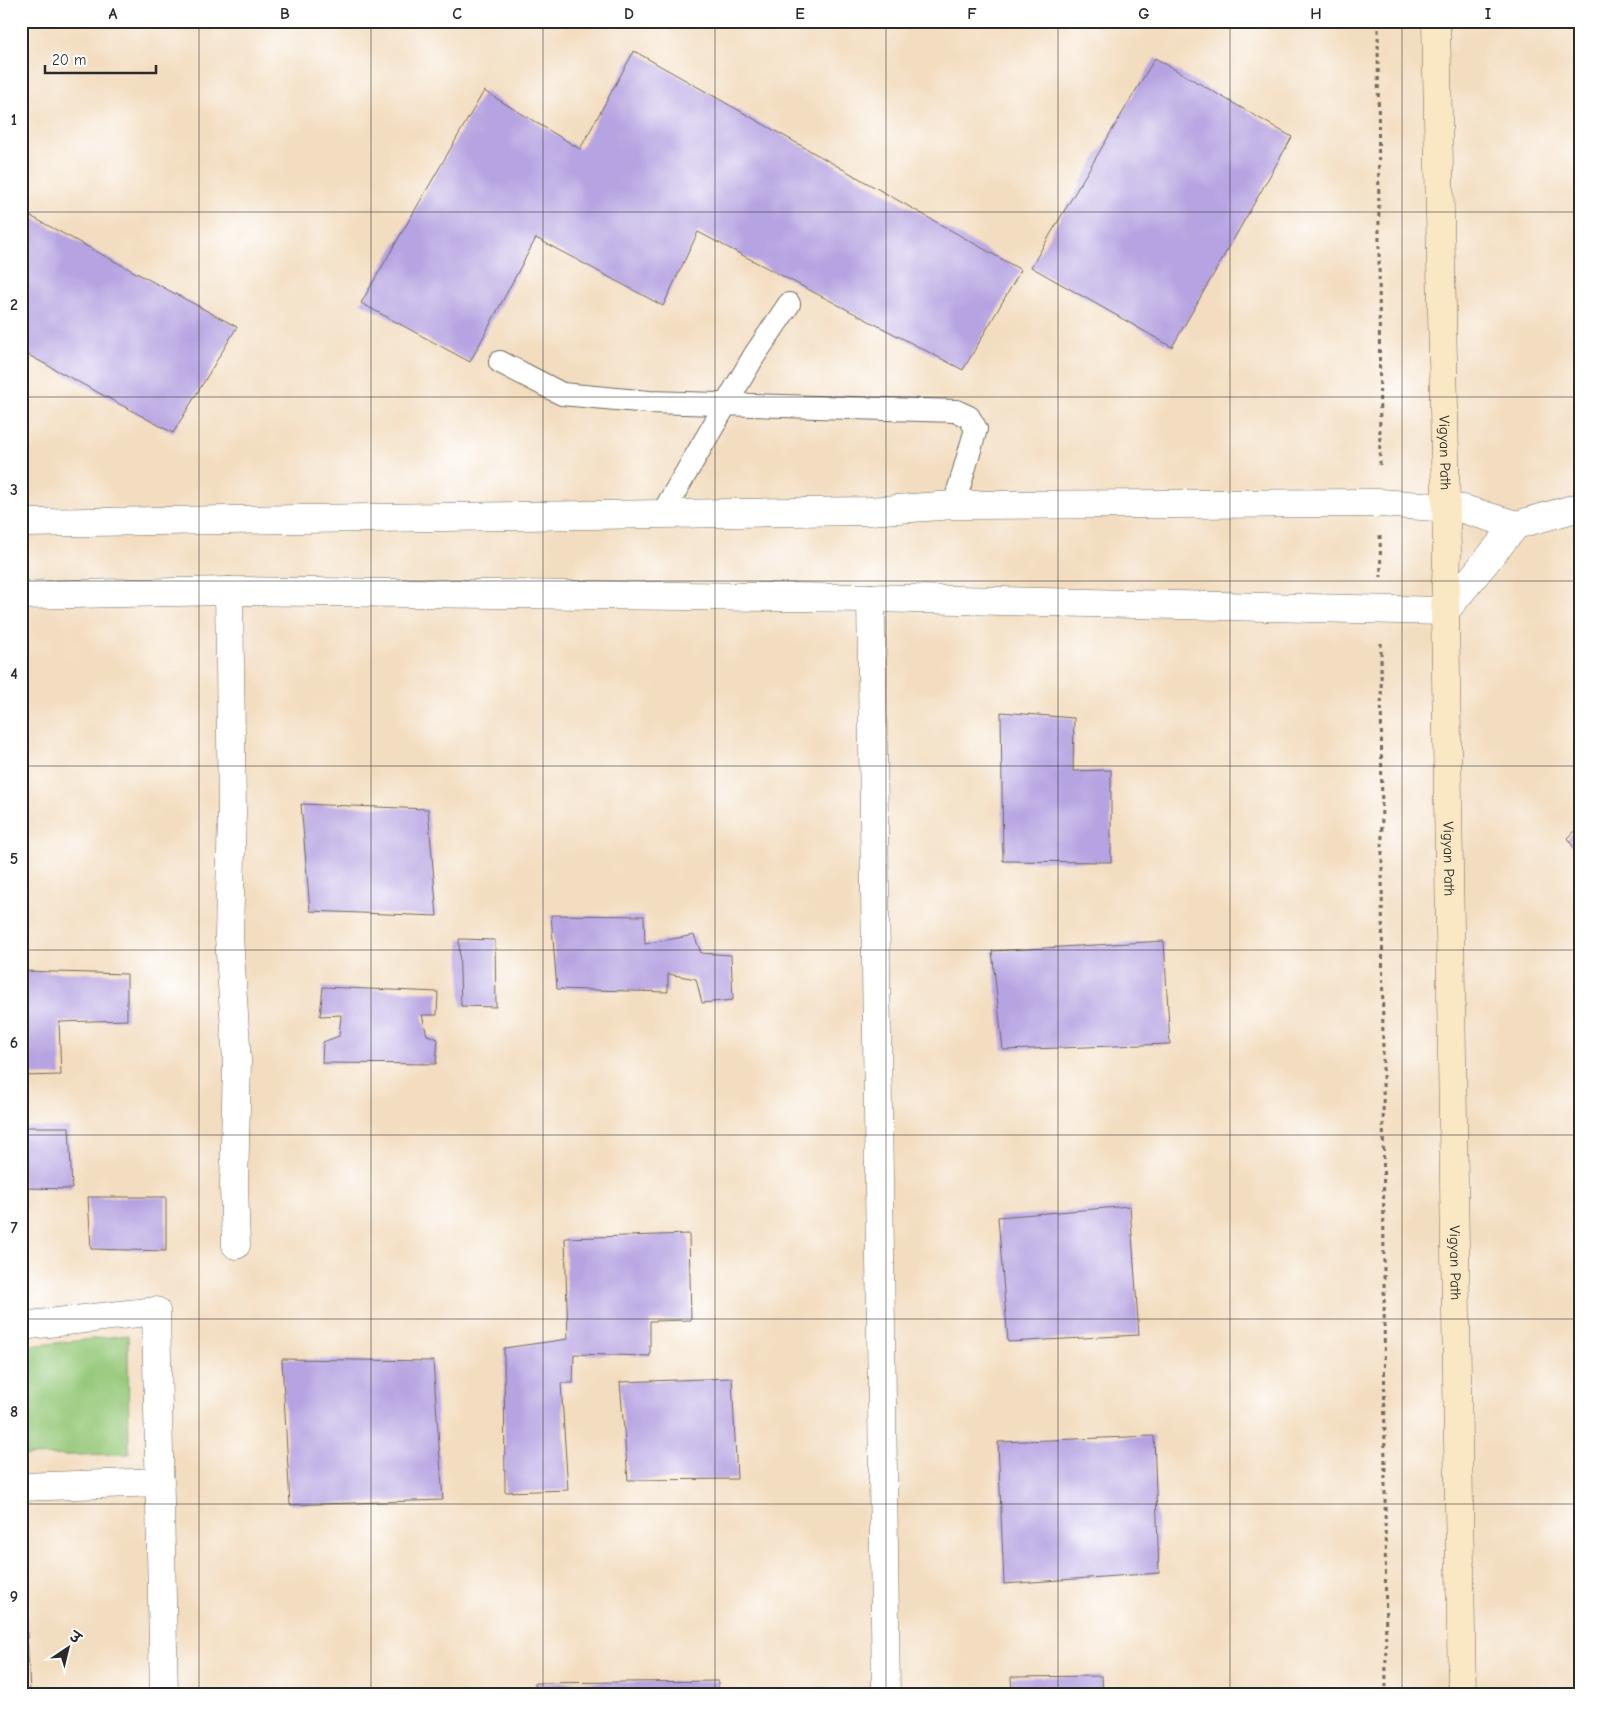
<svg xmlns="http://www.w3.org/2000/svg" width="1601" height="1716" viewBox="0 0 1601 1716" font-family="'Comic Neue','Playpen Sans Deva',sans-serif">
	<style>
		.green { fill: #94c777; stroke: #607951 }
		.building { fill: #b6a3e1 }
		.lines { fill: none; stroke-linecap: round; stroke-linejoin: round }
		.lane-casing { stroke: #71695f; stroke-width: 24 }
		.street-casing { stroke: #71695f; stroke-width: 29 }
		.secondary-casing { stroke: #71695f; stroke-width: 29 }
		.path { stroke: #71695f; stroke-width: 3; stroke-dasharray: 4 4; stroke-linecap: butt }
		.lane { stroke: #fff; stroke-width: 22 }
		.street { stroke: #fff; stroke-width: 28 }
		.secondary { stroke: #fae7c3; stroke-width: 28 }
		.grid { fill: none; stroke: #2b2b2b; stroke-width: 1; stroke-opacity: 0.55 }
		.labels { text-anchor: middle; dominant-baseline: central; stroke-width: 5; stroke-linejoin: round; paint-order: stroke }
		.street-label { font-size: 15px; fill: #2b2b2b; stroke: #fff }
		.neatline { fill: none; stroke: #2b2b2b; stroke-width: 2 }
		.grid-label { font-size: 16px; text-anchor: middle; font-weight: bold; fill: #2b2b2b }
	</style>
	<rect width="100%" height="100%" fill="#fff"/>
	<filter id="ink" filterUnits="userSpaceOnUse"><feTurbulence type="fractalNoise" baseFrequency=".02" numOctaves="2"/><feDisplacementMap in="SourceGraphic" scale="10" xChannelSelector="R" yChannelSelector="G"/><feConvolveMatrix kernelMatrix="1 2 1 2 8 2 1 2 1" color-interpolation-filters="sRGB"/></filter>
	<filter id="wash" filterUnits="userSpaceOnUse"><feTurbulence type="fractalNoise" baseFrequency=".0096" numOctaves="4" result="noise"/><feDisplacementMap in="SourceGraphic" scale="20" xChannelSelector="R" yChannelSelector="G"/><feGaussianBlur stdDeviation="1.12" result="paint"/><feColorMatrix in="noise" values="0 0 0 0 0 0 0 0 0 0 0 0 0 0 0 0 0 1.4 0 .05"/><feComposite in="paint" operator="in"/></filter>
	<g filter="url(#wash)">
		<rect width="100%" height="100%" fill="#f3ddc0"/>
		<path class="green" d="M128,1335L129,1454L21,1456V1347Z"/>
		<g id="blocks">
			<g class="building">
				<path d="M634,51L1021,270L963,370L698,232L663,306L536,238L470,362L361,303L484,91L580,149Z"/>
				<path d="M1155,58L1292,137L1172,347L1031,267Z"/>
				<path d="M21,211L237,327L173,433L21,351Z"/>
				<path d="M1001,712L1074,718L1073,771L1111,770V862L1003,861Z"/>
				<path d="M301,804L428,809L437,916L310,911Z"/>
				<path d="M1580,826V860L1568,838Z"/>
				<path d="M551,915L644,916L645,944L694,935L701,953L731,955L733,1000L702,1003L696,979L668,974V992L557,989Z"/>
				<path d="M459,939L495,940L496,1007L461,1006Z"/>
				<path d="M1164,941L1170,1044L1003,1050L992,951Z"/>
				<path d="M21,971L127,974V1020L59,1022L61,1075L21,1076Z"/>
				<path d="M323,987L438,992L437,1015H422L427,1035L438,1039L436,1064L322,1063L323,1042L339,1036L341,1015L320,1016Z"/>
				<path d="M21,1127H69L72,1189L24,1188L21,1171Z"/>
				<path d="M88,1197H166V1251L91,1249Z"/>
				<path d="M1130,1206L1139,1335L1008,1342L998,1217Z"/>
				<path d="M689,1234L691,1320L650,1321V1356L574,1354L573,1383H561L568,1490L505,1492L504,1348L568,1339L565,1238Z"/>
				<path d="M282,1359L433,1361L443,1500L290,1505Z"/>
				<path d="M732,1378L737,1479L628,1480L620,1382Z"/>
				<path d="M1154,1436L1159,1573L1004,1584L998,1442Z"/>
				<path d="M21,1617H26L30,1692H21Z"/>
				<path d="M1102,1676L1103,1695H1012L1011,1677Z"/>
				<path d="M718,1681V1695H536L535,1683Z"/>
			</g>
		</g>
	</g>
	<g filter="url(#ink)">
		<use href="#blocks" fill-opacity="0" stroke="#71695f" stroke-width="1"/>
		<g class="lines">
			<g class="lane-casing">
				<g id="lane">
					<path d="M500,362L562,394L649,402L956,411L969,417L976,429L954,505"/>
					<path d="M662,514L754,356L789,304"/>
				</g>
			</g>
			<g class="street-casing">
				<g id="street">
					<path d="M21,523L869,511L954,505L1380,503L1463,509L1516,525L1580,507"/>
					<path d="M229,591L232,811L229,937L237,1061L234,1187L236,1245"/>
					<path d="M21,595L229,591L871,598L1445,611L1516,525"/>
					<path d="M871,598L886,1695"/>
					<path d="M21,1326L156,1311L164,1695"/>
					<path d="M21,1487L160,1482"/>
				</g>
			</g>
			<g class="secondary-casing">
				<g id="secondary">
					<path id="s1" d="M1436,21L1447,553L1445,611L1462,1695"/>
				</g>
			</g>
			<g class="path">
				<path d="M1378,21L1380,469"/>
				<path d="M1380,535L1381,577"/>
				<path d="M1381,643L1386,1695"/>
			</g>
			<use href="#lane" class="lane"/>
			<use href="#street" class="street"/>
			<use href="#secondary" class="secondary"/>
		</g>
	</g>
	<path class="grid" d="M199,21V1695M371,21V1695M543,21V1695M715,21V1695M886,21V1695M1058,21V1695M1230,21V1695M1402,21V1695M21,212H1580M21,397H1580M21,581H1580M21,766H1580M21,950H1580M21,1135H1580M21,1319H1580M21,1504H1580"/>
	<g class="labels">
		<g class="street-label">
			<text stroke="none"><textPath href="#s1" startOffset="432">Vigyan Path</textPath></text>
			<text stroke="none"><textPath href="#s1" startOffset="838">Vigyan Path</textPath></text>
			<text stroke="none"><textPath href="#s1" startOffset="1242">Vigyan Path</textPath></text>
		</g>
	</g>
	<rect width="1601" height="1716" fill="none" stroke="#fff" stroke-width="55"/>
	<g transform="translate(68 1648) rotate(35)" stroke="#ffffff" stroke-width="4" paint-order="stroke">
	<path d="M0-4L9 19L0 12L-9 19Z" fill="#2b2b2b"/>
	<text y="-8" font-size="14" font-weight="bold" text-anchor="middle" fill="#2b2b2b">उ</text>
	</g>
	<path d="M45 65v8h111v-8" fill="none" stroke="#2b2b2b" stroke-width="2.5"/>
	<text x="52" y="65" font-size="15" fill="#2b2b2b" stroke="#ffffff" stroke-width="4" paint-order="stroke">20 m</text>
	<rect x="28" y="28" width="1546" height="1660" class="neatline"/>
	<g class="grid-label">
		<text x="113" y="19">A</text>
		<text x="285" y="19">B</text>
		<text x="457" y="19">C</text>
		<text x="629" y="19">D</text>
		<text x="800" y="19">E</text>
		<text x="972" y="19">F</text>
		<text x="1144" y="19">G</text>
		<text x="1316" y="19">H</text>
		<text x="1488" y="19">I</text>
		<text x="14" y="125">1</text>
		<text x="14" y="310">2</text>
		<text x="14" y="495">3</text>
		<text x="14" y="679">4</text>
		<text x="14" y="864">5</text>
		<text x="14" y="1048">6</text>
		<text x="14" y="1233">7</text>
		<text x="14" y="1417">8</text>
		<text x="14" y="1602">9</text>
	</g>
</svg>
